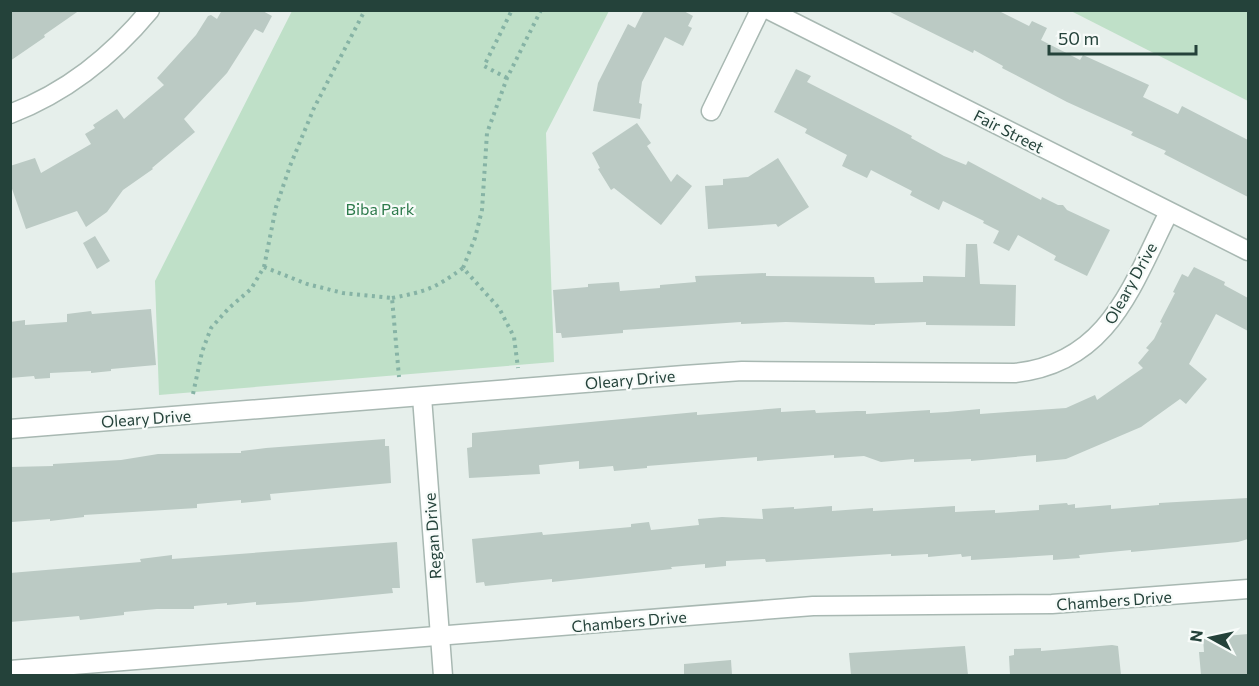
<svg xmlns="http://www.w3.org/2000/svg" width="1259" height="686" viewBox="0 0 1259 686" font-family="Commissioner,sans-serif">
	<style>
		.green { fill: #bfe0c8 }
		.building { fill: #bbcac4 }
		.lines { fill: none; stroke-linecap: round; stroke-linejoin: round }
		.minor-casing { stroke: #a8b8b2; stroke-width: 21 }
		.path { stroke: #86b3a5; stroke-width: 4; stroke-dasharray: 3 4.5; stroke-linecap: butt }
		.minor { stroke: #fff; stroke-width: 18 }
		.labels { text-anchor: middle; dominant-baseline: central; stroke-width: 4.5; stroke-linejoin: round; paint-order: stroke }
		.street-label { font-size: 16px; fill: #24423a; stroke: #f7fbf9 }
		.park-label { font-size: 16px; fill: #2d7a4b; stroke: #f7fbf9 }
	</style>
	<rect width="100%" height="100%" fill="#e6efeb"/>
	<g class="green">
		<path d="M292,11H609L546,133L554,362L159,395L155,281Z"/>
		<path d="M1071,11H1248V101Z"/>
	</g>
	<g class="building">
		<path d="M10,10H80L44,35L45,37L10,61Z"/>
		<path d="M222,10H261L272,16L263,33L255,29L227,73L184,119L195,132L152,168L153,169L123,190L107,212L86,227L77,211L26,229L10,183V166L35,158L41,173L91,144L85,134L95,128L93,125L117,109L124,119L164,85L157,78L196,35L208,16L211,15L217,19Z"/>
		<path d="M644,10H682L693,16L688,26L692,28L683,46L665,37L642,82L639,103L642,104L640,119L593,111L598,83L628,24L635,28Z"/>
		<path d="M886,10H997L1029,26L1032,21L1047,28L1041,40L1080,60L1083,55L1149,85L1143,97L1178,114L1182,106L1248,140V197L1164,154L1166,151L1131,135L1133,132L1067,102L1002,68L1003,66L974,50L973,53Z"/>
		<path d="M796,69L811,76L807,82L893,126L912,136L911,138L944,156L966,165L968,161L1041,200L1042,197L1058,205H1063L1067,210L1110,230L1087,276L1054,260L1056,256L1018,235L1009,251L993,243L999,231L983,223L984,221L943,201L939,210L910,195L912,191L871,170L867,178L842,166L847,155L805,133L807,129L774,112Z"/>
		<path d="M637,123L651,143L647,146L671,182L677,174L692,186L661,225L614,188L611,190L598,169L600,168L592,153Z"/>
		<path d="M778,158L809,207L778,227L776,224L708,229L705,186L723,185V179L748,177Z"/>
		<path d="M95,236L110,261L97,269L83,243Z"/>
		<path d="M966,244H977L980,284L1016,285L1015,326L926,325V322L875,324V325L786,322L741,324V322L623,330V333L562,338L561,333H556L553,290L588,287V284L619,282L620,291L660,288V285L696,282L695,276L766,273V276L874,277L875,283L923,282V276L965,277Z"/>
		<path d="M1194,267L1225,282L1224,285L1248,298V331L1216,314L1189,364L1207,379L1186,404L1180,399L1141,427L1066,459L1036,462V455L971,461V459L914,462V459L881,462L864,456L834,458V455L757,461V457L647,466V468L614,471L613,466L579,469V461L539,465L540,474L469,478L467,448L472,447V433L697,412V415L781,408V412L815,410L816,413L857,411H866V414L930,410V413L947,412L980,409V414L1066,408L1095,395L1097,400L1143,368L1138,363L1149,350L1146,348L1154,339L1162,323L1160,322L1175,293L1173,292L1182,274L1188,277Z"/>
		<path d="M151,309L156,365L111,369V371L91,373V371L50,373V378L35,379L34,376L10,378V322L25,320V325L67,322V314L91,311L92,314Z"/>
		<path d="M385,439V446H389L391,483L270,494L271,500L241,503V500L197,504V508L84,515V517L50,521V519L12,522L10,467L53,466V464L121,460L158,454L241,453V451L266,448Z"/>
		<path d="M1248,498V539L1238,542L1131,552V550L1079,555L1080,558L1053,560V555L971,560V556L962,557L961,554L928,557V554L891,556V554L766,562L765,559L726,561V566L705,568V564L671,567L672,569L552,582V579L485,586L484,582L476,583L472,539L542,532L543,535L631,527V524L649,522L651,530L699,525L698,519L722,517L763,519L762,509L794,507V509L832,506V511L873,508V511L955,506V512L995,510V513L1039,510V505L1067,503L1068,505L1075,504V508L1111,505V509L1159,505V503Z"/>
		<path d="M397,542L400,588H392L393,593L301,602L256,605V602L227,605V603L194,606V609H157L124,612V615L80,620L79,616L10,622V573L141,562L140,559L172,555V559Z"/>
		<path d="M1248,634V675H1201L1199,652H1204L1203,638Z"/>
		<path d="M1112,645L1118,646L1121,675H1010L1009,656L1014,655V649L1041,648V651Z"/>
		<path d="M965,646L968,675H851L849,653Z"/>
		<path d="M731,660L732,675H684V664Z"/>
	</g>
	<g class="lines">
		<g class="minor-casing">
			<g id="minor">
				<path d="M769,10L1248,251"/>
				<path d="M711,111L760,10"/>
				<path d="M10,114C67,92 111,57 150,10"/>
				<path d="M422,397L443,676"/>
				<path d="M10,429L684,375L742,371L1015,373C1109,363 1132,285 1169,212"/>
				<path d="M10,670L813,606L1052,604L1248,589"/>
			</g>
		</g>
		<g class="path">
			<path d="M507,78L484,66L512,10"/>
			<path d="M264,267L276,207L290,166L314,108L365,10"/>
			<path d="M463,268L475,238L482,210L487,133L507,78L541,10"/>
			<path d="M392,298C427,291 434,289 463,268L499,308L514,337L518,368"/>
			<path d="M193,394L202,352L211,328L229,308L251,289L264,267L307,284L343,293L392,298L399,377"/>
		</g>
		<use href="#minor" class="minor"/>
	</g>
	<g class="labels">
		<g class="street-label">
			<text transform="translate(1009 131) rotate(27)">Fair Street</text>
			<text transform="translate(1130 283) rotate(-61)">Oleary Drive</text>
			<text transform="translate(630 379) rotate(-5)">Oleary Drive</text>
			<text transform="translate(146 418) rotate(-4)">Oleary Drive</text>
			<text transform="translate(432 536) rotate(-94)">Regan Drive</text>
			<text transform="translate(1114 600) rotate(-4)">Chambers Drive</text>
			<text transform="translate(629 621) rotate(-5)">Chambers Drive</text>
		</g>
		<g class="park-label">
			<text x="380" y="208">Biba Park</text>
		</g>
	</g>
	<rect width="1259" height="686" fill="none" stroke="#24423a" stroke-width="24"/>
	<g transform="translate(1211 638) rotate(278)" stroke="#f7fbf9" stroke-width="4.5" paint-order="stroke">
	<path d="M0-4.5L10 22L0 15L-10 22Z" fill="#24423a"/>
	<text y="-9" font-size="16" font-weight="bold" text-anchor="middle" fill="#24423a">N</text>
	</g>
	<path d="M1049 45v9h147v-9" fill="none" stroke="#24423a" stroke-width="3"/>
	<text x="1058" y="45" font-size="18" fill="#24423a" stroke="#f7fbf9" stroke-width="4.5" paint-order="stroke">50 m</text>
</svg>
